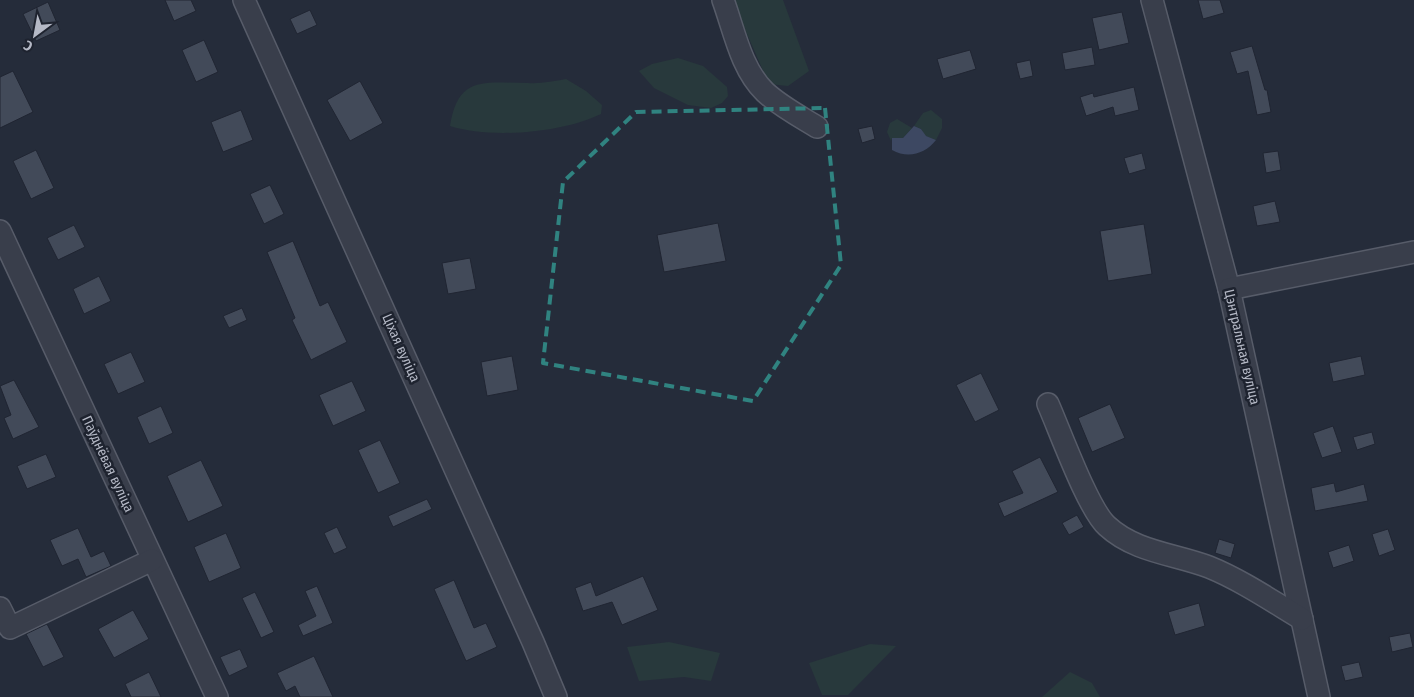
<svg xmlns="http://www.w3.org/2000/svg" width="1414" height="697" viewBox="0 0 1414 697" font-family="'Fira Sans Condensed',sans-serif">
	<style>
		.green { fill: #28393c }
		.water { fill: #3d4862 }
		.building { fill: #424a59; stroke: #202532 }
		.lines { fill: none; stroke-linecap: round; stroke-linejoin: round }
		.minor-casing { stroke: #575c69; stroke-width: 24 }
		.minor { stroke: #393e4b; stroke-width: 21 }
		.marked { fill: none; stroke: #308380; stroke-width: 4; stroke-dasharray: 10 6; stroke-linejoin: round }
		.labels { text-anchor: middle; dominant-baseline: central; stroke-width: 5; stroke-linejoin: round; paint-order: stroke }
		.street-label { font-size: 14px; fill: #b5b9c6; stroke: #1e232f }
	</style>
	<rect width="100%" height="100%" fill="#252c3a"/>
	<g class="green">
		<path d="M732,0H783L809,71L788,86L769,84Z"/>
		<path d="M678,58L703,66L727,87L728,96L722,103L711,108L688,105L654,88L639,71L652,64Z"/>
		<path d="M566,79L586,91L602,105L601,114C562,133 491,139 450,126C458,74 486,83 528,83C540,84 554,81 566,79Z"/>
		<path d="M931,110L942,119V128L936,140L925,136L921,129L914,126L923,113Z"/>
		<path d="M897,119L912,128L903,138H892L891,141L887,132L890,123Z"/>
		<path d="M669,642L720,653L711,681L684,677L639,681L627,647Z"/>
		<path d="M870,644L896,646L848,695H822L809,663Z"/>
		<path d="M1070,672L1092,683L1100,697H1042Z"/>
	</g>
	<path class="water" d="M914,126L921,129L926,136L936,140C925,154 908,159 892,150V138H903Z"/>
	<g class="building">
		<path d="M165,0H191L196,11L174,21Z"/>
		<path d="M1198,0H1220L1224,13L1203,19Z"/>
		<path d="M48,2L60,30L36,41L23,14Z"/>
		<path d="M310,10L317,25L297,34L290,19Z"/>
		<path d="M1122,12L1129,43L1099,50L1092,18Z"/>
		<path d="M204,40L218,72L196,82L182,50Z"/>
		<path d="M1252,46L1265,90H1267L1271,112L1257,115L1248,71L1237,74L1230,52Z"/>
		<path d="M1092,47L1095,65L1065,70L1062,53Z"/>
		<path d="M970,50L976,69L943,79L937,59Z"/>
		<path d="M1030,60L1033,76L1020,79L1016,63Z"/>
		<path d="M13,71L33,112L0,128V77Z"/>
		<path d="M360,81L383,123L350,141L327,100Z"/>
		<path d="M1134,87L1139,110L1115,116L1113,107L1086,116L1080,97L1093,93L1094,97Z"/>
		<path d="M241,110L253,140L223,152L211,122Z"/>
		<path d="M872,126L875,139L862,143L858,129Z"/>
		<path d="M36,150L54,188L31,199L13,161Z"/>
		<path d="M1278,151L1281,170L1266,173L1263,153Z"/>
		<path d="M1142,153L1146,169L1129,174L1124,158Z"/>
		<path d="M270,185L284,214L264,224L250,194Z"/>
		<path d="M1275,201L1280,222L1257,226L1253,206Z"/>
		<path d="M718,223L726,261L664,272L657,235Z"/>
		<path d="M1144,224L1152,274L1108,281L1100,231Z"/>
		<path d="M74,225L85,247L58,260L47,238Z"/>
		<path d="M293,241L320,306L328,302L347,342L311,360L292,320L295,318L267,252Z"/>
		<path d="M470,258L476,289L448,294L442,263Z"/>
		<path d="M99,276L111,301L84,314L73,289Z"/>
		<path d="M242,308L247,320L229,328L223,316Z"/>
		<path d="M131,352L145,382L118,394L104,364Z"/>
		<path d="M512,356L518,390L487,396L481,362Z"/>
		<path d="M1361,356L1365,375L1333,382L1329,363Z"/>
		<path d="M981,373L999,410L975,422L956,385Z"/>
		<path d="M14,380L39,427L13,439L4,418L11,415L0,386Z"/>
		<path d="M352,381L366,411L333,426L319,395Z"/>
		<path d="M1110,404L1125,438L1092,452L1078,418Z"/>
		<path d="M161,406L173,433L149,444L137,417Z"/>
		<path d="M1333,426L1342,452L1322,458L1313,433Z"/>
		<path d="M1372,432L1375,444L1357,450L1353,437Z"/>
		<path d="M380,440L400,483L378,493L358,450Z"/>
		<path d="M46,454L56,477L27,489L17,466Z"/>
		<path d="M1040,457L1058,492L1004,517L998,503L1023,493L1012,471Z"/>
		<path d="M201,460L223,506L188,522L167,476Z"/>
		<path d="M1334,483L1336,492L1364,484L1368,501L1315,511L1311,488Z"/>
		<path d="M427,499L432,509L393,527L388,516Z"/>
		<path d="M1077,515L1084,527L1069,535L1062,523Z"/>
		<path d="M337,527L347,548L334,554L324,533Z"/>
		<path d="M78,528L91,557L104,551L111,566L86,577L78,559L62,566L50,540Z"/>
		<path d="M1388,529L1395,550L1379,556L1372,534Z"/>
		<path d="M226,533L241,568L209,582L194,547Z"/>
		<path d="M1219,539L1235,544L1231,558L1215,553Z"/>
		<path d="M1349,545L1354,561L1333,568L1328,552Z"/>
		<path d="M643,576L658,610L622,625L612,602L583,611L575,588L591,582L596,596Z"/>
		<path d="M454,580L474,628L486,623L497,647L466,661L434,589Z"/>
		<path d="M317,586L333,623L303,636L298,625L316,616L305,591Z"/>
		<path d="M255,592L274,632L261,638L242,598Z"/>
		<path d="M1199,603L1205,626L1175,635L1168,612Z"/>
		<path d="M133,610L149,639L114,658L98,629Z"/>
		<path d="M47,624L64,657L43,667L26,634Z"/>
		<path d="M1410,633L1413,647L1392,652L1389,637Z"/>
		<path d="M240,649L248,667L229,676L220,657Z"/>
		<path d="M314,656L333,697H300L295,686L286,691L277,673Z"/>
		<path d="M1359,662L1363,677L1345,681L1341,666Z"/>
		<path d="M149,672L161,697H131L125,684Z"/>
	</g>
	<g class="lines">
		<g class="minor-casing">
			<g id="minor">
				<path d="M244,0L533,642L556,697"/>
				<path d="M723,0C734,30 741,69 765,92C780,106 799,116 817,127"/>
				<path d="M1152,0L1229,289L1319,697"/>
				<path d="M0,231L217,697"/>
				<path d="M1229,289L1414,252"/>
				<path d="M1048,404C1060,431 1088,509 1107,526C1135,552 1175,554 1209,567C1241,580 1272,601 1302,619"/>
				<path d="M0,608L10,628L152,560"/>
			</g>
		</g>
		<use href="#minor" class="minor"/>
	</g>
	<path class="marked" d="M825,108L841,265L753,401L543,363L563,182L636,112Z"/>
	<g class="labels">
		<g class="street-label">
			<text transform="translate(1242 347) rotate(77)">Цэнтральная вуліца</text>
			<text transform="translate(401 348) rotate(66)">Ціхая вуліца</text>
			<text transform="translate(108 464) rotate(65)">Паўднёвая вуліца</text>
		</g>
	</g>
	<g transform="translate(35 35) rotate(212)" stroke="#1e232f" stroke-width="4" paint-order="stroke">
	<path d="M0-4L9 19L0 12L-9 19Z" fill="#b5b9c6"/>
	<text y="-8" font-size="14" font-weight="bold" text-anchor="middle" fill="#b5b9c6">С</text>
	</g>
</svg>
